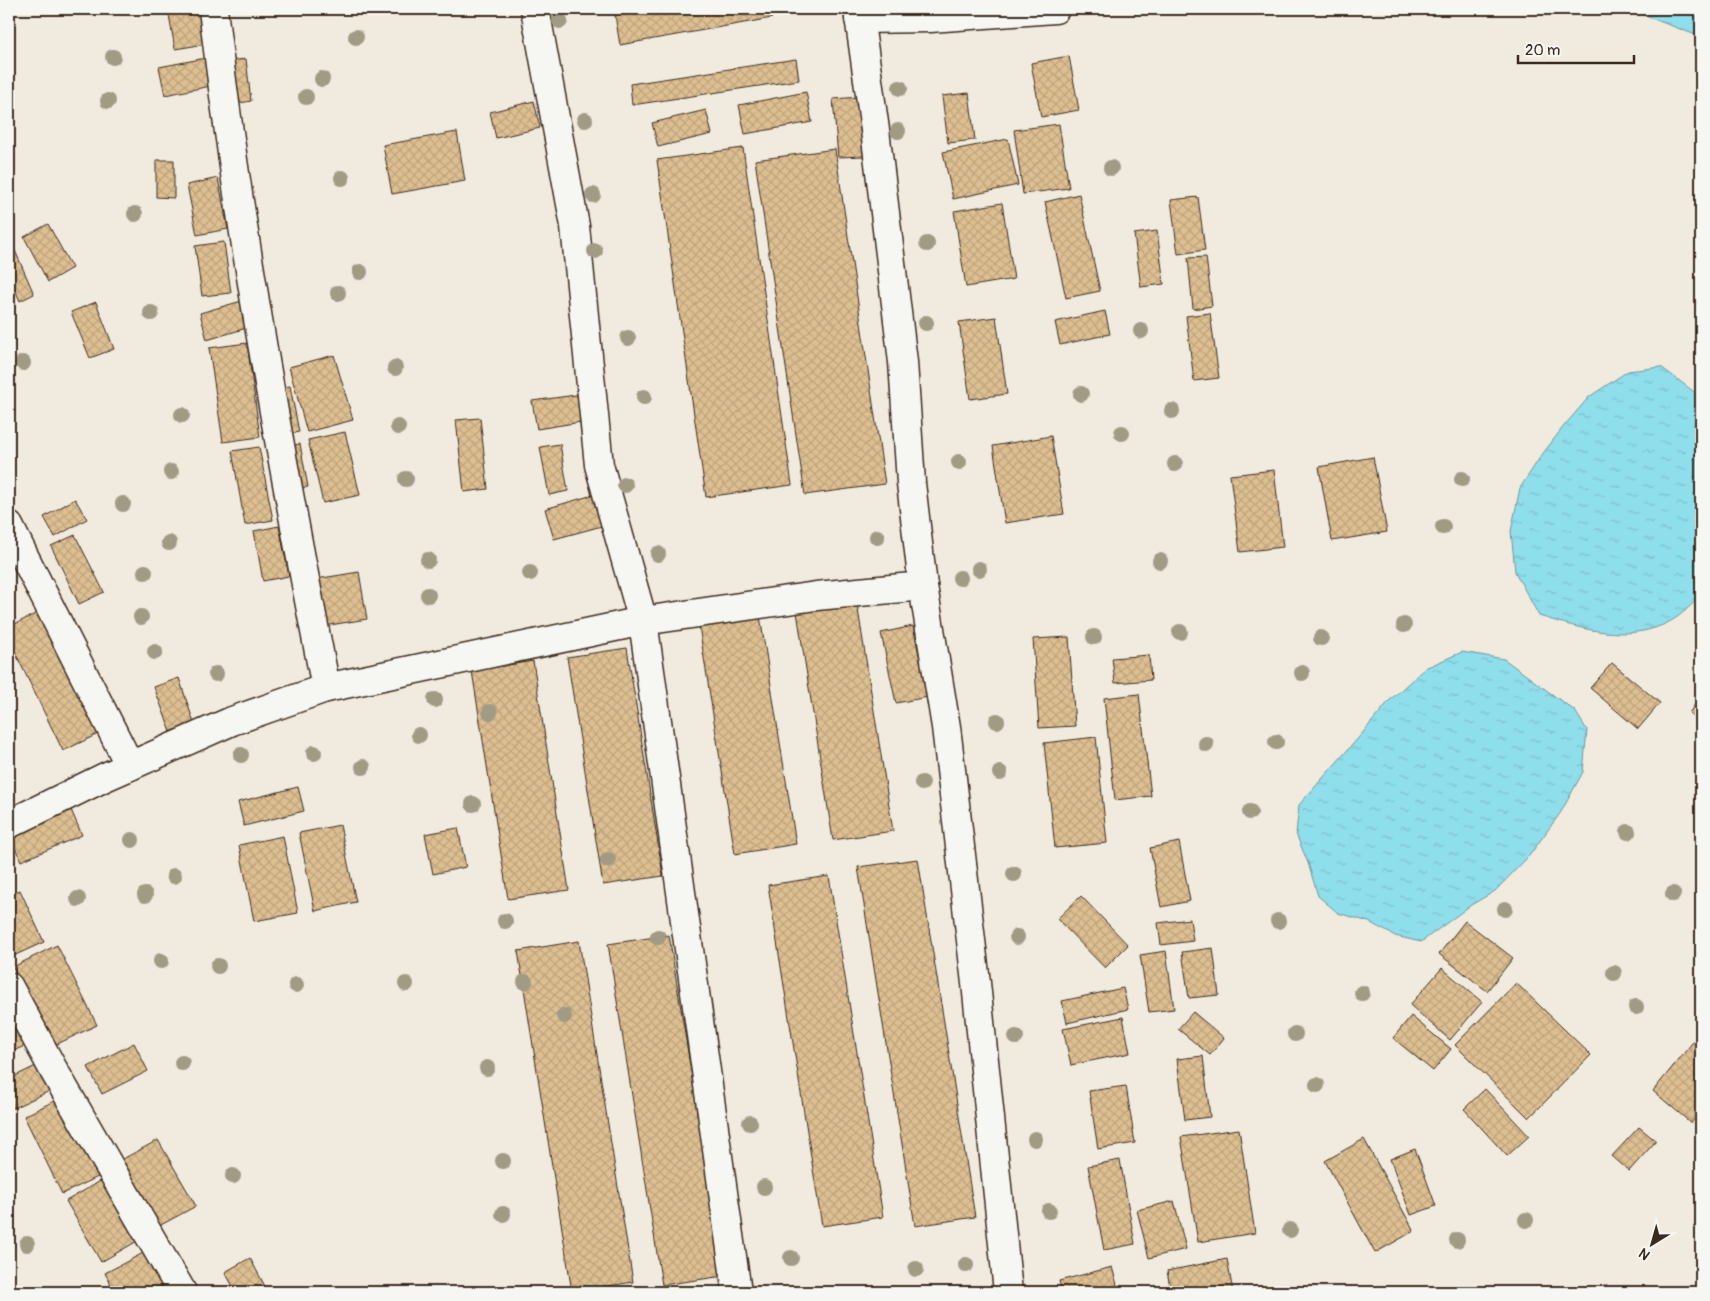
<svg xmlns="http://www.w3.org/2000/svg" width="1710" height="1301" viewBox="0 0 1710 1301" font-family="Pangolin,sans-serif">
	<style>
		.water { fill: url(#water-ripples); stroke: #6d9699 }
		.building { fill: url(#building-cross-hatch); stroke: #3b2a1e }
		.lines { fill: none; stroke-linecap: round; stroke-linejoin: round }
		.minor-casing { stroke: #3b2a1e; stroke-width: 31 }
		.tertiary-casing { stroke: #3b2a1e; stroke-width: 31 }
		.minor { stroke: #f6f6f2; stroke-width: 28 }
		.tertiary { stroke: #f6f6f2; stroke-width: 28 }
		.tree { fill: #a19a85 }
	</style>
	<defs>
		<pattern id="water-ripples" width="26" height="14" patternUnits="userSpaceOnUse" patternTransform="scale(1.25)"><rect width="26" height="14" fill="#8fdeeb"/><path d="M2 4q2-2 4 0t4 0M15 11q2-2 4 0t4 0" fill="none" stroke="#7cbfc9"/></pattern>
		<pattern id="building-cross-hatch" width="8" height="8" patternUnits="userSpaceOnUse" patternTransform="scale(1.25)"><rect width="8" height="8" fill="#ddbf91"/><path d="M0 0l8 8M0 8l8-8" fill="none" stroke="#bfa47d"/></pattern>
	</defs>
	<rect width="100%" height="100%" fill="#f1ebdf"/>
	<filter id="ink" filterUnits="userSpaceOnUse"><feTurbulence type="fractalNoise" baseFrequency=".02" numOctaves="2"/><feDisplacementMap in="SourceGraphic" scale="10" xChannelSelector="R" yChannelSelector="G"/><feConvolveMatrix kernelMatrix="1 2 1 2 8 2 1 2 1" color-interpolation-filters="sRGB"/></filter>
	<g filter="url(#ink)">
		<g class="water">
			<path d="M1627,9H1701V37Z"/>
			<path d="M1661,367L1701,397V596C1692,604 1682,615 1671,621C1629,644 1581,629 1539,616L1515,572L1511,531L1520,488L1541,456L1564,426L1589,397L1628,371Z"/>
			<path d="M1462,652L1504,659L1575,711L1587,730L1583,772L1561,812L1529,856L1495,891L1471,905L1421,942L1395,936L1369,922L1338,913L1318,896L1308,863L1296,834L1299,805L1360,736L1390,700L1425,668Z"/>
		</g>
		<g class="building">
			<path d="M168,9H207L212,43L175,49Z"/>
			<path d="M614,9H770L772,18L620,45Z"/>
			<path d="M1069,56L1079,110L1041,117L1031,63Z"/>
			<path d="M211,57L216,85L165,95L159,67Z"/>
			<path d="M246,59L251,101L234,104L228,61Z"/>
			<path d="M796,59L799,80L632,105L630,84Z"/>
			<path d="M806,92L812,122L745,134L739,105Z"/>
			<path d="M969,93L975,140L948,143L942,96Z"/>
			<path d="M860,97L864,156L838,157L833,99Z"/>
			<path d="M534,101L540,128L496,138L490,112Z"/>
			<path d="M706,110L712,134L658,147L652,123Z"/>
			<path d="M1059,124L1069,188L1023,194L1014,130Z"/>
			<path d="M457,132L465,181L392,194L383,145Z"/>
			<path d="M1008,139L1018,185L953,199L943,152Z"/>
			<path d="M743,148L792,485L706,497L657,160Z"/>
			<path d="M835,149L885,484L805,495L755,160Z"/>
			<path d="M156,160H174V198L156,197Z"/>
			<path d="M218,178L228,229L197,235L187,185Z"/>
			<path d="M1079,194L1100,291L1066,298L1045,202Z"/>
			<path d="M1198,197L1205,250L1178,254L1171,200Z"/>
			<path d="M1002,203L1014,279L966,287L954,211Z"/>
			<path d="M48,224L72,268L48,282L24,237Z"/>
			<path d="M1157,231L1164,284L1141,287L1134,234Z"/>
			<path d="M224,242L231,293L202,296L195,246Z"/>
			<path d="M13,246L34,294L20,301L9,276V247Z"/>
			<path d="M1206,257L1212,306L1193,309L1188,258Z"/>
			<path d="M245,300L253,326L207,340L200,313Z"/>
			<path d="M96,302L114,349L90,358L71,312Z"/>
			<path d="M1105,311L1110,334L1060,345L1055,322Z"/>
			<path d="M1210,313L1219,378L1194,381L1186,316Z"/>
			<path d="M996,317L1007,394L970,399L959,322Z"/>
			<path d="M247,343L260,437L223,442L209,348Z"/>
			<path d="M334,355L353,420L307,432L289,367Z"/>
			<path d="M290,386L299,432L283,435L275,388Z"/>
			<path d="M583,394L587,421L537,429L532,401Z"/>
			<path d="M480,418L488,489L464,492L456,420Z"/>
			<path d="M345,432L360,495L323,503L308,440Z"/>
			<path d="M1051,436L1064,514L1005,523L993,446Z"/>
			<path d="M300,444L308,487L291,490L284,447Z"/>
			<path d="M560,444L568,491L549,495L540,447Z"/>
			<path d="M259,447L273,520L245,525L232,451Z"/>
			<path d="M1373,457L1387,532L1332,541L1319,467Z"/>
			<path d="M1274,470L1283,547L1240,552L1230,475Z"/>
			<path d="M593,495L602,526L554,539L545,509Z"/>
			<path d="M75,499L87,519L55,537L44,517Z"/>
			<path d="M279,526L289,576L263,581L254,531Z"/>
			<path d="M75,535L104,592L79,604L51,546Z"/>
			<path d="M359,572L367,619L324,626L316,579Z"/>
			<path d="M857,603L893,831L833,840L797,612Z"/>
			<path d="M39,612L98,734L63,751L9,640V627Z"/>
			<path d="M760,616L796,844L735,854L699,626Z"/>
			<path d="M913,626L928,697L896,703L881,633Z"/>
			<path d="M1069,637L1075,726L1039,728L1033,639Z"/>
			<path d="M627,648L663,876L603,885L567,657Z"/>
			<path d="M1149,655L1151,680L1115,683L1112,658Z"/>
			<path d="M533,661L569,890L508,899L472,671Z"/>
			<path d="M1612,663L1660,703L1638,729L1590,688Z"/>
			<path d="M179,678L194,723L171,732L154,687Z"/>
			<path d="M1139,694L1151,796L1115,800L1104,698Z"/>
			<path d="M1701,696V722L1689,713Z"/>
			<path d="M1096,737L1107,843L1055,848L1044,743Z"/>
			<path d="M298,787L304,811L244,826L238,802Z"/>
			<path d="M68,803L82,835L21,861L9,834Z"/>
			<path d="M340,825L356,902L315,911L299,833Z"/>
			<path d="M458,828L466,867L433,874L425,834Z"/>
			<path d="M283,836L298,913L254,921L239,845Z"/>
			<path d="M1179,842L1190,901L1161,907L1150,848Z"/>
			<path d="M918,859L975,1217L915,1226L858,867Z"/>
			<path d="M829,876L883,1217L822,1226L768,885Z"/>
			<path d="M20,890L44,942L9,958V895Z"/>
			<path d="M1081,896L1128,945L1105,968L1057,919Z"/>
			<path d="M1190,919L1193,941L1161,945L1158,923Z"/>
			<path d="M1465,921L1513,958L1487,991L1439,954Z"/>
			<path d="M669,935L724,1276L662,1285L608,944Z"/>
			<path d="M579,941L633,1282L572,1292L518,951Z"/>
			<path d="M57,945L97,1025L53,1046L13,967Z"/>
			<path d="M1213,948L1219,995L1189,998L1182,952Z"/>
			<path d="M1166,951L1174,1009L1149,1012L1140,955Z"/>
			<path d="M1442,968L1482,1002L1450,1040L1410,1005Z"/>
			<path d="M1516,983L1591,1055L1529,1118L1455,1045Z"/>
			<path d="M1123,988L1128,1009L1067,1023L1062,1001Z"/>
			<path d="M9,1004L31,1043L9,1053Z"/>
			<path d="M1193,1012L1224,1038L1210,1055L1178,1029Z"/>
			<path d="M1411,1016L1451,1049L1433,1071L1393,1038Z"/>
			<path d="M1123,1017L1130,1053L1071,1065L1063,1029Z"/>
			<path d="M1701,1032V1110L1691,1123L1653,1091Z"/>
			<path d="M134,1043L148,1071L102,1094L88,1067Z"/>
			<path d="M1203,1056L1210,1117L1185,1120L1177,1059Z"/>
			<path d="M44,1062L56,1088L11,1109L9,1105V1079Z"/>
			<path d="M1126,1086L1135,1143L1098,1149L1089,1091Z"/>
			<path d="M1485,1089L1529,1136L1507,1156L1464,1109Z"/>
			<path d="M62,1097L100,1176L62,1194L24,1116Z"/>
			<path d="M1639,1127L1656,1141L1629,1171L1612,1156Z"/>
			<path d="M1239,1129L1255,1233L1198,1242L1181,1137Z"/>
			<path d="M1364,1139L1414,1231L1375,1253L1325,1161Z"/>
			<path d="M158,1140L196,1206L159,1226L121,1160Z"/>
			<path d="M1415,1149L1436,1206L1411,1215L1390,1159Z"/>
			<path d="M1120,1160L1135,1244L1104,1250L1088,1166Z"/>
			<path d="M104,1179L139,1240L101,1262L66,1201Z"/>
			<path d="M1174,1201L1186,1249L1149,1258L1137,1210Z"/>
			<path d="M149,1250L171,1292H115L105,1273Z"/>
			<path d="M250,1258L268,1292H236L225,1272Z"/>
			<path d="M1227,1259L1233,1292H1171L1167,1271Z"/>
			<path d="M1112,1267L1119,1292H1062L1059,1281Z"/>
		</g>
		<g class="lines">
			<g class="minor-casing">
				<g id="minor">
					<path d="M213,9C240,237 282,463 326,688"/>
					<path d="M535,9L575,226L599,465L643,621L737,1292"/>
					<path d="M859,19L930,18L1055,9"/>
					<path d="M9,526L130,766"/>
					<path d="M9,824L105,777L232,721L326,688L643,621L816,596L923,586"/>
					<path d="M9,987L53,1069L182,1292"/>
				</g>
			</g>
			<g class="tertiary-casing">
				<path id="tertiary" d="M858,9L875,130L903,362L911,483L923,586L946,727L976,983L1008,1292"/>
			</g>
			<use href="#minor" class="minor"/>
			<use href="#tertiary" class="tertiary"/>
		</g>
		<g class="tree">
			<circle cx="560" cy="21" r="8"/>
			<circle cx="356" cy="37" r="8"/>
			<circle cx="113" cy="57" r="8"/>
			<circle cx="322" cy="79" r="8"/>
			<circle cx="900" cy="88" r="8"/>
			<circle cx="306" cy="97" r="8"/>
			<circle cx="108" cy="101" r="8"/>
			<circle cx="585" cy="120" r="8"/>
			<circle cx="898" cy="131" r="8"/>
			<circle cx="1111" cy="168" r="8"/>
			<circle cx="342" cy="178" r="8"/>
			<circle cx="593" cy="195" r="8"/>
			<circle cx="135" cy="214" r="8"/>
			<circle cx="927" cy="244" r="8"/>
			<circle cx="595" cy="251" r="8"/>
			<circle cx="360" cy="272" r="8"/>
			<circle cx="338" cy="293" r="8"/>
			<circle cx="151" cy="313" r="8"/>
			<circle cx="926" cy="323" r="8"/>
			<circle cx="1141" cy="331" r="8"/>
			<circle cx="628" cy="338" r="8"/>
			<circle cx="23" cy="363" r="8"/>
			<circle cx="395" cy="368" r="8"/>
			<circle cx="1081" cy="394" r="8"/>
			<circle cx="644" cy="397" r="8"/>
			<circle cx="1172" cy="411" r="8"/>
			<circle cx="182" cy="415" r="8"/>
			<circle cx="398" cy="427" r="8"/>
			<circle cx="1122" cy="433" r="8"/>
			<circle cx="959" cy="462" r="8"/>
			<circle cx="1175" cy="464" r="8"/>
			<circle cx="171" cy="472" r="8"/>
			<circle cx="406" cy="479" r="8"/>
			<circle cx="1462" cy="479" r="8"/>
			<circle cx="625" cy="485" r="8"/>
			<circle cx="123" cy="504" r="8"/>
			<circle cx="1443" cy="527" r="8"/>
			<circle cx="877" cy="537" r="8"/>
			<circle cx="169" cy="543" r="8"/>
			<circle cx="658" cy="554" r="8"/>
			<circle cx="428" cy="560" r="8"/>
			<circle cx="1160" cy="561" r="8"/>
			<circle cx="979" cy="569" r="8"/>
			<circle cx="145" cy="572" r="8"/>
			<circle cx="530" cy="573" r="8"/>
			<circle cx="960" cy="578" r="8"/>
			<circle cx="428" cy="595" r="8"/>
			<circle cx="141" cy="617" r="8"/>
			<circle cx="1404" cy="625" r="8"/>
			<circle cx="1180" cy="632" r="8"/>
			<circle cx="1094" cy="637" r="8"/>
			<circle cx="1321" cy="638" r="8"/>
			<circle cx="155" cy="652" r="8"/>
			<circle cx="1302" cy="673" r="8"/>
			<circle cx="216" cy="674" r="8"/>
			<circle cx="435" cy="700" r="8"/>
			<circle cx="490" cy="712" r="8"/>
			<circle cx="997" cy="721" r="8"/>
			<circle cx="419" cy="735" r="8"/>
			<circle cx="1276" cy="742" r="8"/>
			<circle cx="1206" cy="744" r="8"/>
			<circle cx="314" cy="753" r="8"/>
			<circle cx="241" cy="755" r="8"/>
			<circle cx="363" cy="767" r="8"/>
			<circle cx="1000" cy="773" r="8"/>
			<circle cx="922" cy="783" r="8"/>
			<circle cx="473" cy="804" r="8"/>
			<circle cx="1250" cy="812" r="8"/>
			<circle cx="1628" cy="832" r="8"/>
			<circle cx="132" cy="840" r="8"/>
			<circle cx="608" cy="860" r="8"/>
			<circle cx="1014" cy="874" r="8"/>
			<circle cx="174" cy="876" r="8"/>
			<circle cx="1673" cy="894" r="8"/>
			<circle cx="145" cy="895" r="8"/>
			<circle cx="78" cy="899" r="8"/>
			<circle cx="1505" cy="909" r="8"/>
			<circle cx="505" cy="921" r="8"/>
			<circle cx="1278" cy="921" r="8"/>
			<circle cx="658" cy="937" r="8"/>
			<circle cx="1017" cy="937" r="8"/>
			<circle cx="161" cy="961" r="8"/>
			<circle cx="218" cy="966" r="8"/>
			<circle cx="1614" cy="973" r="8"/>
			<circle cx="525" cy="982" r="8"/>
			<circle cx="406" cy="984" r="8"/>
			<circle cx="296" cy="985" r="8"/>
			<circle cx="1362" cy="993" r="8"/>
			<circle cx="1636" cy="1007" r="8"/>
			<circle cx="564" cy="1016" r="8"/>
			<circle cx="1295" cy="1034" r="8"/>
			<circle cx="1016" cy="1037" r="8"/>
			<circle cx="182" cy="1063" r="8"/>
			<circle cx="487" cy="1068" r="8"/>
			<circle cx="1317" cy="1085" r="8"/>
			<circle cx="750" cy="1123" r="8"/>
			<circle cx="1035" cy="1139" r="8"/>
			<circle cx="503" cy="1161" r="8"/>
			<circle cx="233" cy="1176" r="8"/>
			<circle cx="764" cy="1187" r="8"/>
			<circle cx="1049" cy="1211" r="8"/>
			<circle cx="503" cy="1214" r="8"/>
			<circle cx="1526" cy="1220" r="8"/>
			<circle cx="1290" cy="1230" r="8"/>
			<circle cx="1457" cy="1240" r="8"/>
			<circle cx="27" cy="1244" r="8"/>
			<circle cx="791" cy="1258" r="8"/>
			<circle cx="966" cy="1265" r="8"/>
			<circle cx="916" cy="1269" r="8"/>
		</g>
	</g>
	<rect width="1710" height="1301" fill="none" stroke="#f6f6f2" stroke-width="30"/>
	<rect x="15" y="15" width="1680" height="1271" fill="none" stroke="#3b2a1e" stroke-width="2" filter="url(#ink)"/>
	<g transform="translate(1652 1244) rotate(217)" stroke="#f6f6f2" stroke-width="4" paint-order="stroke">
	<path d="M0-4L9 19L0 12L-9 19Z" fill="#3b2a1e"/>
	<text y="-8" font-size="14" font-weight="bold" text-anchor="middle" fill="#3b2a1e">N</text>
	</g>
	<path d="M1518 55v8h116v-8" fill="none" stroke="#3b2a1e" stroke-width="2.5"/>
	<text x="1525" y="55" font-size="15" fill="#3b2a1e" stroke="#f6f6f2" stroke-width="4" paint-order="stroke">20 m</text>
</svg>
